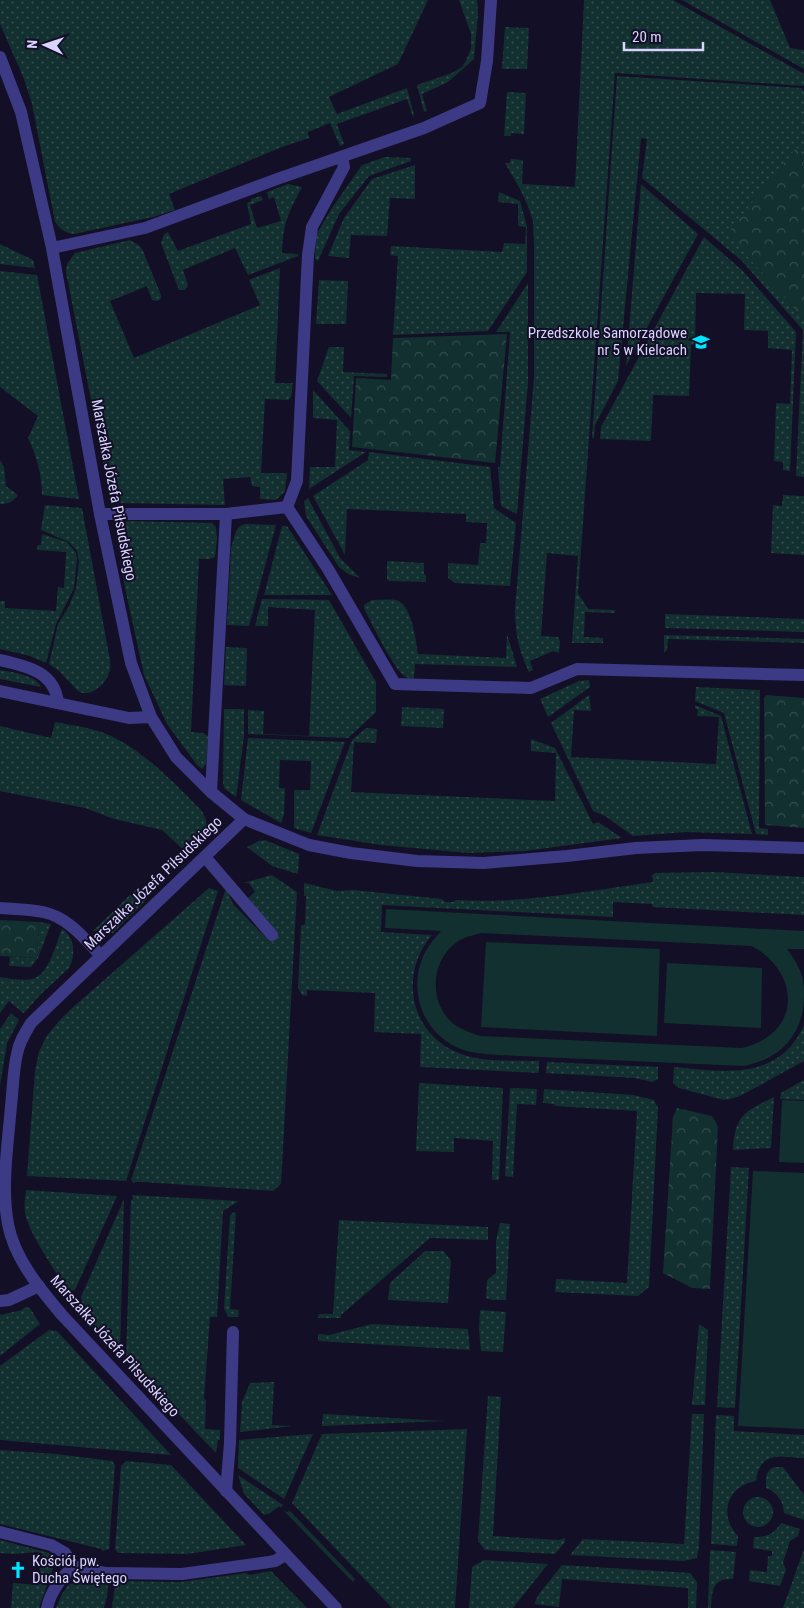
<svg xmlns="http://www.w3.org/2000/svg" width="804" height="1608" viewBox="0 0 804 1608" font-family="'Roboto Condensed',sans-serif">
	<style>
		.grass { fill: url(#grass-dots) }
		.park { fill: url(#park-crowns) }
		.pitch { fill: #12302f; fill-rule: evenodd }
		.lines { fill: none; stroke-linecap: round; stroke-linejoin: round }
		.lane { stroke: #3d3a85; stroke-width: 12 }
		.street { stroke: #3d3a85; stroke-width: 12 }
		.labels { text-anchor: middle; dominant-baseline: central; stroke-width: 4; stroke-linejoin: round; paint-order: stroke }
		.poi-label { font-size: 15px; fill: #d9d4ff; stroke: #130f26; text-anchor: end }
		.street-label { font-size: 15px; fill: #d9d4ff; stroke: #130f26 }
	</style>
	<defs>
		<pattern id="grass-dots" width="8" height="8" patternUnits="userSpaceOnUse" patternTransform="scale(1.25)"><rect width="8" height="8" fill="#12302f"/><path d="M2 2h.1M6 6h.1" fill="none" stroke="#344d4e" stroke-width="1.8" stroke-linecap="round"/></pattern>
		<pattern id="park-crowns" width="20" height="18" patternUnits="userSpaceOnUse" patternTransform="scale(1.25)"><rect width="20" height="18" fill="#12302f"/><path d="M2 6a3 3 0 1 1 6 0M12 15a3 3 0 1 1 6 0" fill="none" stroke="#344d4e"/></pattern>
	</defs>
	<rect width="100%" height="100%" fill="#130f26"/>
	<g class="grass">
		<path d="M0,0H428L398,64L329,97L337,114L407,88L414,115L413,117L407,99L337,124L344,144L340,146L330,123L308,132L309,138L282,147L169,194L175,210L153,217L74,234C65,233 60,229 55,222L32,104L24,79L0,24Z"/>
		<path d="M459,0H477L478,14L474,59L448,82L422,94L427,111L424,112L417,85L452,73L462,67L466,61L471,48V34Z"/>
		<path d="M584,0H673L804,74V86L615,73L578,593L588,609L615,610V613L585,612L584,637L603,638V643H572L578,556L547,553L541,636L558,637L560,641L559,653L553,651L530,661L533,670L529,672C518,647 516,637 515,610L534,378V246L533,222L528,206L520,189L505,163H510L511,159L523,160L522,184L575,187Z"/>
		<path d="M682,0H770L790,48L804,50V69Z"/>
		<path d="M505,27L529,28L527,69H502Z"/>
		<path d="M617,76L802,88L804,92V165L797,148L728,234L804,319V477L796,476L803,330L741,260L642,178L647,139L641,138L618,381L595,425L594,438H592Z"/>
		<path d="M507,92L526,93L524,134L511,133V136H504Z"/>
		<path d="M385,157L411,158V161L369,176L339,214L318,261L315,259L316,235L332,208L362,165Z"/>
		<path d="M415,165V199L390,198L387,236L351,235L349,258L328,256L344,218L372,179Z"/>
		<path d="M288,184L302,187C288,214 283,222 282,253L298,254V256L248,275L235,248L183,270L188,285L185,290H179L161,243L164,234L168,232L178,251L251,224L247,203L251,201V199L261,196L263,200L250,205L257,228L281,221L274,197L269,199L267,192Z"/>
		<path d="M641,184L698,234L626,366Z"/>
		<path d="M499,192L520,201L527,227V272L488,331L393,335L398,256L390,255L391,246L502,252L504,243L525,244L526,227L518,226V204L498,202Z"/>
		<path d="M704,237L743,271L796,332L790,471L783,470V462L774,461L776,403L790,404L792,350L768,348V331L744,330L745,294L696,293L695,344L691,345L689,396L653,395L651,441L600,439L601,427Z"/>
		<path d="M130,240L140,246L143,251L161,295V299L157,301L152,300L147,286L110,301L134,358L260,305L249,280L280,268L275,383H293L291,397L288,400L265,399L261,473H287L285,491L276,500L260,499V487L252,486L250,477L223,479L225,505L118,503L110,497L66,272L67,264L75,253Z"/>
		<path d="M0,244L33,260L35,268L0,264Z"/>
		<path d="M0,271L37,275L79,499L42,495C42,475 37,457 28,438L38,416L0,387Z"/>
		<path d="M319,280L348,281L346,324H316Z"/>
		<path d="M528,283V382L517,514L501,506L498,467H500L510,332H496Z"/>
		<path d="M329,347H344L343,372L387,374V377L354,376L351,418L317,381Z"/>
		<path d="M313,390L350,431L349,450L366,452L309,489L310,467H335L337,420L313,418Z"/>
		<path d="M369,452L490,467L494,508L516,523L510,586L455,583L448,578V563L478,565L480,543H486L487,523L466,522V514L347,509L345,555L313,496L368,460Z"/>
		<path d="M0,460L4,467L6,486L18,495C13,502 8,504 0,504Z"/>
		<path d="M783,495L804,496V555L771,553L773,505L782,506Z"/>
		<path d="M308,498L340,558L360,578L348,574L339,567L306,516L304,501Z"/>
		<path d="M45,505L82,508L110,660C110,665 111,669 109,673C106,684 89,699 78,691L59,671L49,664L58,624L69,606L76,588L79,561L77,551L69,542L41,530Z"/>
		<path d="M127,521L212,523L216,527L217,539L215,557L210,559H199L191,732L203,733L208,736L206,764L202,769L197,765L167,724L144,675L125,588L117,540V531L119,526Z"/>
		<path d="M245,524L276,525L249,626L227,625L231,548L236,531L240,526Z"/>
		<path d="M282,526H287L332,595H264Z"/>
		<path d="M42,534L67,542L76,553L77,559L74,588L56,624L46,663L30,656L0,649V601H5V608L56,611L58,587L64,588L66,552L37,550L38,545H41Z"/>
		<path d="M387,561L424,563V574L426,575V582L389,581L387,579Z"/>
		<path d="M262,599L329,600L376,682V712L348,738L248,734V710L264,711L263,734L309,736L315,610L268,607V626H255Z"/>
		<path d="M372,600C380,600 389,599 396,600C412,604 416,641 418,654L506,658L507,634L517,667L415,664L414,679C410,679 407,678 403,675C390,662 373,626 364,608V605Z"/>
		<path d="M665,614L804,619V632L665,628Z"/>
		<path d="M664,635L804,639V643L668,639L667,650L664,653Z"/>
		<path d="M226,647L247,648L246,686L224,685Z"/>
		<path d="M0,670C12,672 36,675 41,687L0,679Z"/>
		<path d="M589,680L590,687L548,717L540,699L579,681Z"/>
		<path d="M696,687L760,690L759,828L768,829V835L756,834L724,713L695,701Z"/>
		<path d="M589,695L591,711L574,710L571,757L716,764L719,717L697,716L698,709H695V705L721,716L752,834L686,832L633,836L605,816L593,811L551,723Z"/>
		<path d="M402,707L444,709L443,728L401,726Z"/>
		<path d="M224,709H244V736L236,797L225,789L223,784Z"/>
		<path d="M55,722C71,725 88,727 104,733C142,748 174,783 202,811L206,820L207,828L209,829C207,838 196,851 187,853L162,830L114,819L85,808L0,791V726L51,738Z"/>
		<path d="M366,728L377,729L376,743L354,742L351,792L555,801L556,753L531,751V739L555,748L593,824L598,822L622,838L525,851L469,853L381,845L317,835L352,740Z"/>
		<path d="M248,738L345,742L311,833L294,828V790H310L311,761L280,760L279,788H285L284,815L281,823L241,800Z"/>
		<path d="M265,840L299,854L298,874L272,866L247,847L259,841Z"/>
		<path d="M714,872L804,877V915L653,907L652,904L613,902V917L382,905L381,932L432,935C399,973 409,1034 459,1053C483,1063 513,1060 539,1061V1073L420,1067L421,1034L374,1032L375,993L307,990V996L302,995L298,988L301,926L305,924L306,896H304V883L337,891L353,890L442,899L445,902H453L456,900C521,904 588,891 653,882L652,875L655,873Z"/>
		<path d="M272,875L297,892L281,1184L273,1191L143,1182H135L134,1183L131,1180L226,888L233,904L269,941L277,932L248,898L255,892L249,883H243Z"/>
		<path d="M209,888L218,891L126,1181L27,1176L35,1071L39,1052L46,1037L59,1021L71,1009Z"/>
		<path d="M135,890L147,899L113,933L93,931Z"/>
		<path d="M39,922L51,924L38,958L31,967L9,966L10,957L37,958Z"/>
		<path d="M62,929C75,937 76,955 69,968L40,995L25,1012L23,1013L9,1001L0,1013V977C10,979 23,981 32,979C49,976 56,943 62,929Z"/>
		<path d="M11,1013L19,1020L7,1043L0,1086V1029Z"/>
		<path d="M804,1025V1061L740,1096L730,1099L724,1100L679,1088L673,1083L674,1067C724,1072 779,1081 804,1025Z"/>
		<path d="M547,1062L658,1067V1079L652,1082L635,1078L546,1073Z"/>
		<path d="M804,1080V1100L780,1099L781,1093Z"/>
		<path d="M419,1083L503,1088L499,1180H492L493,1141L454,1138V1152L416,1151Z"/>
		<path d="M510,1088L537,1089L536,1105L517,1104L513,1177L505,1176Z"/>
		<path d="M544,1089L633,1095L654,1100L658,1108L649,1287L638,1296L555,1292L556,1279L627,1283L637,1111L555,1106L554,1104L543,1103Z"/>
		<path d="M774,1097L771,1148L733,1150C735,1114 745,1112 774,1097Z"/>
		<path d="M731,1167L749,1168L735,1408L717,1407Z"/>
		<path d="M26,1190L117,1196L75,1290L68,1292C56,1271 30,1236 25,1213C24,1205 25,1198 26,1190Z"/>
		<path d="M132,1195L239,1201L223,1211L217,1317H210L204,1399L206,1400L205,1429L220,1430V1440H218L216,1453L126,1359L131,1200L133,1199Z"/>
		<path d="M124,1199L120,1353L84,1313L81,1297Z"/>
		<path d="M234,1212L236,1213L230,1309L239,1310L238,1317H228L224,1308L230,1215Z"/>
		<path d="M339,1220L488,1227V1240L430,1238L341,1315V1318H318L319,1314H333Z"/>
		<path d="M500,1223L510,1224L506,1300H492L486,1298L487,1280L496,1273V1241Z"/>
		<path d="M425,1251H443L451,1260L448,1303L388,1300L390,1283Z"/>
		<path d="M25,1307L30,1308L40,1324L0,1356V1315L22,1310Z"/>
		<path d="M480,1310L506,1312L503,1352L481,1351L479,1330Z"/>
		<path d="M372,1324L468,1329L470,1350L318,1341V1334L329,1335Z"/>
		<path d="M699,1324L708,1330L705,1405H692Z"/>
		<path d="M49,1330L57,1331L171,1455L0,1440V1366Z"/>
		<path d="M274,1382L272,1425L292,1426L240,1432L242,1402L250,1383Z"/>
		<path d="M488,1396L501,1397L493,1536L559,1540L565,1538V1542L555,1554L485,1550L478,1541Z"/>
		<path d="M323,1414L444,1421L322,1426Z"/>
		<path d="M692,1414H704L699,1546L697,1558L684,1561L570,1555L583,1539L684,1544Z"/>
		<path d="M716,1415L734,1416V1431L804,1435V1458C780,1457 760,1450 756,1481C727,1486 718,1515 738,1536L737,1546L711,1544Z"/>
		<path d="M467,1429L455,1608H392L292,1503L322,1434Z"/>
		<path d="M313,1434L284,1499L238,1468L239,1440Z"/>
		<path d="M0,1450L56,1454L112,1461L115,1465L109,1549L102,1551L101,1549L0,1524Z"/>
		<path d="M126,1461L171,1465L246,1545L187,1554L118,1553L115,1549L121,1466Z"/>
		<path d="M774,1467H783L804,1495V1520L784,1513C783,1501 777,1492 766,1488C766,1479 765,1471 774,1467Z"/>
		<path d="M238,1475L283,1505L281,1508L279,1506L270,1513L264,1515L244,1494Z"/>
		<circle cx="758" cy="1512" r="15"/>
		<path d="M289,1510L355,1579L353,1582L284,1511L288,1512Z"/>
		<path d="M781,1523L800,1529L798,1536L790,1541L783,1562L786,1570L780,1586L749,1581L750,1570L767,1572L768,1556H772V1551L753,1548L754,1537C766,1538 775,1533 781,1523Z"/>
		<path d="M0,1540L53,1554L54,1565L39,1608H11L13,1583L39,1585L40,1563L43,1553L36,1552L15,1554L0,1553Z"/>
		<path d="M804,1549V1608H783Z"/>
		<path d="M710,1550L736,1552L733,1579C712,1578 712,1591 711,1608H708Z"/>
		<path d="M484,1560L548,1564L513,1608H469L472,1567Z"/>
		<path d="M562,1565L690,1573L697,1582L696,1608H688V1588L562,1579L559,1607L534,1604L539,1594Z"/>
		<path d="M271,1571L307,1608H112L115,1584L117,1581L181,1582L246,1573L250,1575Z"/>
		<path d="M101,1582L108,1584L107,1597L104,1608H56L62,1594L69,1584Z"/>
	</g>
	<g class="park">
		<path d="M797,147L804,165V319L727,234Z"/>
		<path d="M507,334L495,463L352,447L356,378L391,380L393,338Z"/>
		<path d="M766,695L804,698V828L765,825L764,698Z"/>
		<path d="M0,920L39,922L37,958L0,956Z"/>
		<path d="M677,1108L712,1116L718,1126L710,1289L692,1288L663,1273L673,1117Z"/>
	</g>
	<g class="pitch">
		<path d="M386,909L804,931V949H787C793,957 799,966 802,976C804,982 804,989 804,995C804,1034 781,1059 744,1066L497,1055C483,1054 469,1053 456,1047C423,1031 409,992 422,959C426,948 434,939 441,931L385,928ZM481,933L752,946C802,974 801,1034 742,1048L480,1036C471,1033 463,1030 455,1025C426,1003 431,955 462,939C468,936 475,935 481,933Z"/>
		<path d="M486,942L660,949L657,1036L481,1027Z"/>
		<path d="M667,963L762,968L761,1028L664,1023Z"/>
		<path d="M782,1100L804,1101V1163L779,1162Z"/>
		<path d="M753,1171L804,1173V1429L738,1426Z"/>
	</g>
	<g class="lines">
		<g class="lane">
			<path d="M100,514H226L287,507L297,481L308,255L312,227L344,167L342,157"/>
			<path d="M0,660C27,666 55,672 58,703"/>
			<path d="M0,691L129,718L151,717"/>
			<path d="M211,792L226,514"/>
			<path d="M205,857L272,935"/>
			<path d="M226,1491L230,1443L233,1332"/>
			<path d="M0,1532L51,1545L65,1553L73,1566L106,1573L182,1574L269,1562L275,1561L285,1555"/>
			<path d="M47,1608C51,1590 61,1579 73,1566"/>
		</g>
		<g class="street">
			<path d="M0,57L21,112L52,248L100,514L131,663L151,717L176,757L211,792L244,819L309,845L351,853L417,861L484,863L567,856L636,848L703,845L804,848"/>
			<path d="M52,248L145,228L277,179L424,128L480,103L487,61L491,0"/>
			<path d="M287,507L328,569L395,684L531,688L577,669L804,675"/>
			<path d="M244,819L31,1023C25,1033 19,1042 17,1054C13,1071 13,1089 11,1106C8,1143 1,1187 8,1224C14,1258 40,1289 62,1315L336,1608"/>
			<path d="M0,908C14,909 29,909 43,912C68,917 85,939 101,956"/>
			<path d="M0,1301L9,1300L39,1286"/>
		</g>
	</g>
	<defs>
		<g id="school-bare" transform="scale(1.35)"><path d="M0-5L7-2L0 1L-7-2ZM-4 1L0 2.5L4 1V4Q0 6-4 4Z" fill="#00e5ff" stroke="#130f26" stroke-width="2.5" paint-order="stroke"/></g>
		<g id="church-bare" transform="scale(1.35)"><path d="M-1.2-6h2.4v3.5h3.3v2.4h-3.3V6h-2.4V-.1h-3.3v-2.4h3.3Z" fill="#00e5ff" stroke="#130f26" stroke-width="2.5" paint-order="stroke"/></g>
	</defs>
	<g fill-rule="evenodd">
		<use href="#school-bare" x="701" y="342"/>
		<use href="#church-bare" x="18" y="1570"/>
	</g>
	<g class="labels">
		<g class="poi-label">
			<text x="687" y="333">Przedszkole Samorządowe<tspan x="687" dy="17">nr 5 w Kielcach</tspan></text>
			<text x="32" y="1561" text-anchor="start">Kościół pw.<tspan x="32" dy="17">Ducha Świętego</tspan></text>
		</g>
		<g class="street-label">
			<text transform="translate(114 490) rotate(79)">Marszałka Józefa Piłsudskiego</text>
			<text transform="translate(153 883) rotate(-44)">Marszałka Józefa Piłsudskiego</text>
			<text transform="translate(115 1346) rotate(48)">Marszałka Józefa Piłsudskiego</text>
		</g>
	</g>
	<g transform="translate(45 45) rotate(273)" stroke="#130f26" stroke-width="4" paint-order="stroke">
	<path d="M0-4L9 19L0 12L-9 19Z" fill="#d9d4ff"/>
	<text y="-8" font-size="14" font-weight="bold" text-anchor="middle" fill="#d9d4ff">N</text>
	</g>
	<path d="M624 42v8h79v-8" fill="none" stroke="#d9d4ff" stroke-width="2.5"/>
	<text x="632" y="42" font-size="15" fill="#d9d4ff" stroke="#130f26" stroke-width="4" paint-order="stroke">20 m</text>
</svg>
